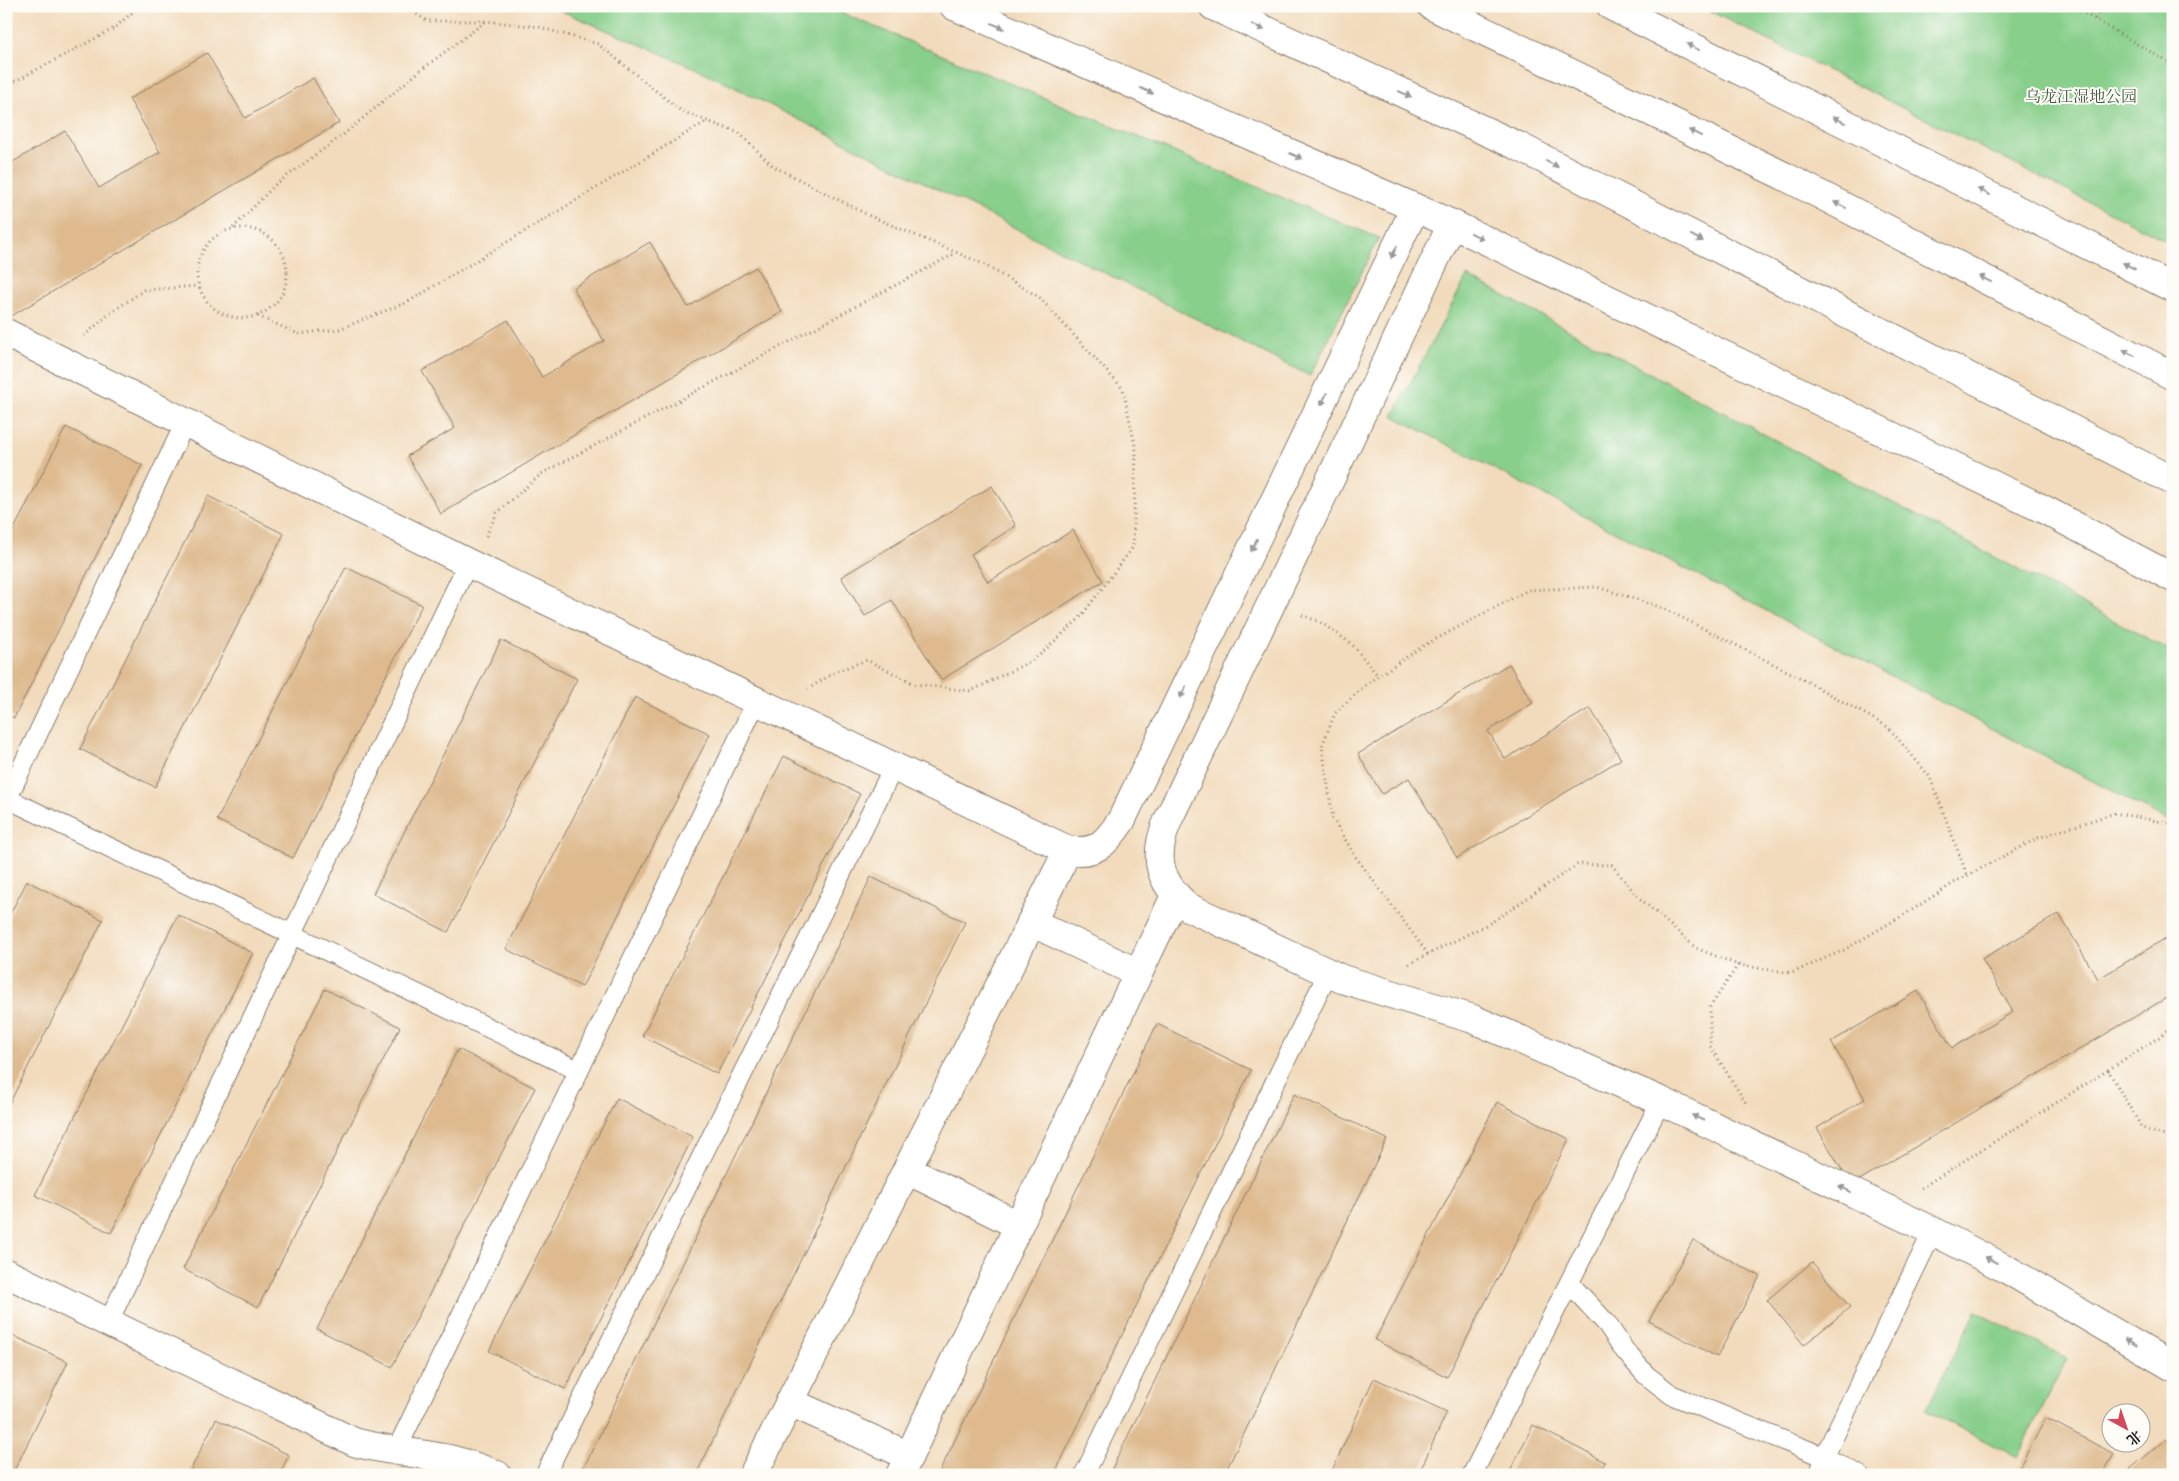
<svg xmlns="http://www.w3.org/2000/svg" width="2179" height="1481" viewBox="0 0 2179 1481" font-family="Cardo,'Noto Serif SC',serif">
	<style>
		.green { fill: #88cf8b; stroke: #527654 }
		.building { fill: #deba8e }
		.lines { fill: none; stroke-linecap: round; stroke-linejoin: round }
		.lane-casing { stroke: #877c6c; stroke-width: 21 }
		.street-casing { stroke: #877c6c; stroke-width: 30 }
		.secondary-casing { stroke: #877c6c; stroke-width: 30 }
		.highway-casing { stroke: #877c6c; stroke-width: 30 }
		.path { stroke: #877c6c; stroke-width: 3; stroke-dasharray: 1 4; stroke-linecap: butt }
		.lane { stroke: #fff; stroke-width: 19 }
		.street { stroke: #fff; stroke-width: 28 }
		.secondary { stroke: #fff; stroke-width: 28 }
		.highway { stroke: #fff; stroke-width: 28 }
		.oneway { fill: #999 }
		.labels { text-anchor: middle; dominant-baseline: central; stroke-width: 4; stroke-linejoin: round; paint-order: stroke }
		.park-label { font-size: 16px; fill: #425b43; stroke: #fdfcf7 }
	</style>
	<rect width="100%" height="100%" fill="#fdfcf7"/>
	<filter id="ink" filterUnits="userSpaceOnUse"><feTurbulence type="fractalNoise" baseFrequency=".02" numOctaves="2"/><feDisplacementMap in="SourceGraphic" scale="10" xChannelSelector="R" yChannelSelector="G"/><feConvolveMatrix kernelMatrix="1 2 1 2 8 2 1 2 1" color-interpolation-filters="sRGB"/></filter>
	<filter id="wash" filterUnits="userSpaceOnUse"><feTurbulence type="fractalNoise" baseFrequency=".0096" numOctaves="4" result="noise"/><feDisplacementMap in="SourceGraphic" scale="20" xChannelSelector="R" yChannelSelector="G"/><feGaussianBlur stdDeviation="1.12" result="paint"/><feColorMatrix in="noise" values="0 0 0 0 0 0 0 0 0 0 0 0 0 0 0 0 0 1.4 0 .05"/><feComposite in="paint" operator="in"/></filter>
	<g filter="url(#wash)">
		<rect width="100%" height="100%" fill="#f2dbbc"/>
		<g class="green">
			<path d="M550,6H825L1379,238L1310,376L702,71Z"/>
			<path d="M1700,6H2173V244Z"/>
			<path d="M1467,276L2173,652V823L1393,416Z"/>
			<path d="M1976,1312L2067,1358L2017,1457L1925,1411Z"/>
		</g>
		<g id="blocks">
			<g class="building">
				<path d="M207,53L245,118L313,78L339,123L6,319V243L12,239L6,229V166L65,131L99,188L160,152L129,99Z"/>
				<path d="M650,242L688,307L756,267L782,312L441,514L407,456L455,428L422,371L508,320L542,377L604,341L573,288Z"/>
				<path d="M66,427L142,465L14,718L6,714V545Z"/>
				<path d="M992,486L1016,526L971,554L988,582L1073,530L1103,581L941,680L892,600L865,616L841,577Z"/>
				<path d="M208,496L284,534L155,787L80,749Z"/>
				<path d="M346,567L422,605L293,858L217,820Z"/>
				<path d="M501,640L577,679L448,932L373,894Z"/>
				<path d="M1509,664L1533,703L1488,731L1505,759L1590,708L1621,759L1457,858L1409,778L1382,794L1358,754Z"/>
				<path d="M635,697L710,734L582,987L506,949Z"/>
				<path d="M784,756L860,794L717,1074L642,1036Z"/>
				<path d="M871,877L965,922L696,1475H585L581,1473Z"/>
				<path d="M27,881L103,920L6,1110V922Z"/>
				<path d="M2059,914L2098,979L2166,938L2173,950V994L1851,1185L1817,1128L1865,1099L1831,1042L1918,991L1952,1048L2013,1012L1982,959Z"/>
				<path d="M178,915L253,953L111,1233L35,1195Z"/>
				<path d="M325,989L400,1027L258,1307L183,1269Z"/>
				<path d="M1157,1024L1251,1070L1054,1475H938Z"/>
				<path d="M458,1049L535,1088L392,1367L317,1329Z"/>
				<path d="M1294,1094L1387,1139L1224,1475H1109Z"/>
				<path d="M617,1098L693,1137L565,1389L489,1351Z"/>
				<path d="M1497,1102L1569,1139L1447,1377L1375,1340Z"/>
				<path d="M1693,1240L1760,1276L1717,1357L1649,1321Z"/>
				<path d="M1812,1262L1850,1307L1804,1345L1767,1300Z"/>
				<path d="M6,1332L68,1362L12,1475H6Z"/>
				<path d="M1374,1378L1447,1412L1418,1475H1330Z"/>
				<path d="M2046,1418L2114,1454L2102,1475H2015Z"/>
				<path d="M216,1419L289,1455L279,1475H188Z"/>
				<path d="M1533,1425L1605,1462L1599,1475H1508Z"/>
				<path d="M2166,1439L2173,1447V1475H2123Z"/>
			</g>
		</g>
	</g>
	<g filter="url(#ink)">
		<use href="#blocks" fill-opacity="0" stroke="#877c6c" stroke-width="1"/>
		<g class="lines">
			<g class="lane-casing">
				<g id="lane">
					<path d="M6,798L579,1071"/>
					<path d="M6,801L185,423"/>
					<path d="M1570,1284L1607,1324L1625,1351L1646,1375L1672,1395L1824,1457L1859,1475"/>
					<path d="M108,1323L468,563"/>
					<path d="M396,1451L757,700"/>
					<path d="M545,1475L894,766"/>
					<path d="M1084,1475L1328,973"/>
					<path d="M1472,1475L1661,1101"/>
					<path d="M1818,1475L1824,1457L1933,1231"/>
				</g>
			</g>
			<g class="street-casing">
				<g id="street">
					<path d="M1452,224L1168,820C1153,856 1157,880 1188,907L1342,979L1473,1019L1661,1101L1933,1231L2008,1270L2173,1367"/>
					<path d="M6,333L468,563L1068,850C1096,855 1106,843 1121,821L1415,208"/>
					<path d="M1031,922L1138,973"/>
					<path d="M907,1170L1018,1225"/>
					<path d="M6,1273L354,1442C382,1450 410,1452 438,1457C459,1460 478,1467 497,1475"/>
					<path d="M790,1402L909,1456"/>
					<path d="M753,1475L1068,850"/>
					<path d="M900,1475L1175,896"/>
				</g>
			</g>
			<g class="secondary-casing">
				<g id="secondary">
					<path d="M954,6L1452,224L2045,510L2173,578"/>
					<path d="M1611,6L2173,288"/>
				</g>
			</g>
			<g class="highway-casing">
				<g id="highway">
					<path d="M1213,6L1518,146L2173,481"/>
					<path d="M1432,6L1784,176L2173,376"/>
				</g>
			</g>
			<g class="path">
				<path d="M404,6L427,21H486L539,27L598,44L681,111L739,133L773,166L870,216L981,263L1039,297L1123,389L1136,450L1133,547L1079,619L1035,659L971,691L915,684L867,660L837,671L808,689"/>
				<path d="M2072,6L2173,65"/>
				<path d="M2095,19L2104,6"/>
				<path d="M6,86L113,29L140,6"/>
				<circle cx="242" cy="273" r="45"/>
				<path d="M233,228L275,185L344,134L421,70L485,22"/>
				<path d="M258,316L298,334L339,329L408,302L707,121"/>
				<path d="M84,336L109,314L144,290L198,286"/>
				<path d="M486,536L497,513L541,474L956,253"/>
				<path d="M1302,615L1320,622L1352,644L1378,676"/>
				<path d="M1428,954L1355,856L1333,819L1322,746L1335,713L1369,682L1423,646L1528,590L1597,587L1663,608L1799,677L1888,727L1930,777L1967,875"/>
				<path d="M1409,964L1492,922L1578,864L1612,865L1637,896L1696,948L1738,965L1792,973L1844,950L1912,910L1957,881L2038,838L2115,813L2173,824"/>
				<path d="M1738,965L1710,1007V1046L1746,1103"/>
				<path d="M2108,1070L2173,1028"/>
				<path d="M1921,1188L2108,1070L2142,1128L2173,1139"/>
			</g>
			<use href="#lane" class="lane"/>
			<use href="#street" class="street"/>
			<use href="#secondary" class="secondary"/>
			<use href="#highway" class="highway"/>
		</g>
		<defs><path id="oneway-solid" d="M-6-.8H1V-3.2L6.5 0L1 3.2V.8H-6Z" transform="scale(1.25)"/></defs>
		<g class="oneway">
			<use href="#oneway-solid" transform="translate(998 26) rotate(24)"/>
			<use href="#oneway-solid" transform="translate(1258 27) rotate(25)"/>
			<use href="#oneway-solid" transform="translate(1693 47) rotate(-153)"/>
			<use href="#oneway-solid" transform="translate(1147 91) rotate(24)"/>
			<use href="#oneway-solid" transform="translate(1405 94) rotate(25)"/>
			<use href="#oneway-solid" transform="translate(1839 120) rotate(-153)"/>
			<use href="#oneway-solid" transform="translate(1695 133) rotate(-154)"/>
			<use href="#oneway-solid" transform="translate(1296 156) rotate(24)"/>
			<use href="#oneway-solid" transform="translate(1552 164) rotate(27)"/>
			<use href="#oneway-solid" transform="translate(1984 192) rotate(-153)"/>
			<use href="#oneway-solid" transform="translate(1840 205) rotate(-153)"/>
			<use href="#oneway-solid" transform="translate(1477 236) rotate(26)"/>
			<use href="#oneway-solid" transform="translate(1697 238) rotate(27)"/>
			<use href="#oneway-solid" transform="translate(1394 252) rotate(116)"/>
			<use href="#oneway-solid" transform="translate(2129 266) rotate(-153)"/>
			<use href="#oneway-solid" transform="translate(1985 279) rotate(-153)"/>
			<use href="#oneway-solid" transform="translate(2129 353) rotate(-153)"/>
			<use href="#oneway-solid" transform="translate(1324 399) rotate(116)"/>
			<use href="#oneway-solid" transform="translate(1254 545) rotate(116)"/>
			<use href="#oneway-solid" transform="translate(1183 692) rotate(116)"/>
			<use href="#oneway-solid" transform="translate(1698 1118) rotate(-155)"/>
			<use href="#oneway-solid" transform="translate(1845 1189) rotate(-154)"/>
			<use href="#oneway-solid" transform="translate(1991 1260) rotate(-153)"/>
			<use href="#oneway-solid" transform="translate(2131 1342) rotate(-149)"/>
		</g>
	</g>
	<g class="labels">
		<g class="park-label">
			<text x="2081" y="97">乌龙江湿地公园</text>
		</g>
	</g>
	<rect width="2179" height="1481" fill="none" stroke="#fdfcf7" stroke-width="25"/>
	<g transform="translate(2126 1428) rotate(140)"><circle r="24" fill="#fdfcf7" stroke="#a3a29f"/>
	<path d="M0-4L9 19L0 12L-9 19Z" fill="#d1495b"/>
	<text y="-8" font-size="14" font-weight="bold" text-anchor="middle" fill="#1c1c1c">北</text>
	</g>
</svg>
